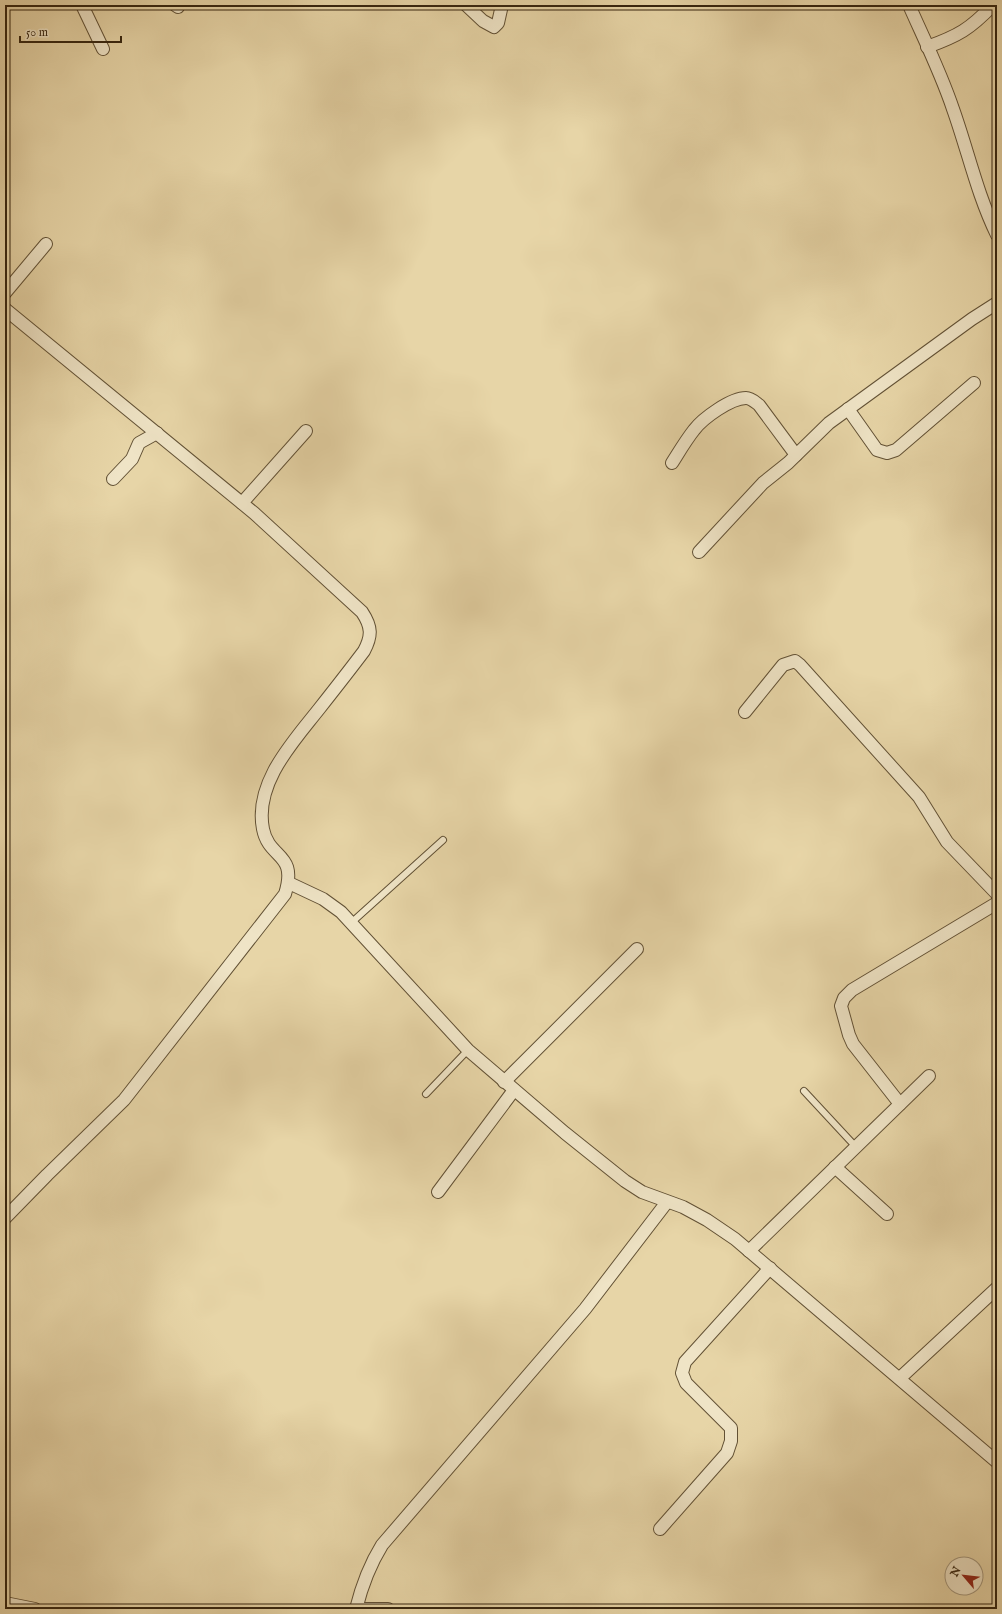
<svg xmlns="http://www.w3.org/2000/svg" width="1002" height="1614" viewBox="0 0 1002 1614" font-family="'IM FELL English',serif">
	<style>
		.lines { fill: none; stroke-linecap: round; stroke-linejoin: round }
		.lane-casing { stroke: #625135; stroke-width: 8 }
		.street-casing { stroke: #625135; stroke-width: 14 }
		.lane { stroke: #efe4c6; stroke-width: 6 }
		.street { stroke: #efe4c6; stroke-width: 12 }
	</style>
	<rect width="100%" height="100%" fill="#e7d5a7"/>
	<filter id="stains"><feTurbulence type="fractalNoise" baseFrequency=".005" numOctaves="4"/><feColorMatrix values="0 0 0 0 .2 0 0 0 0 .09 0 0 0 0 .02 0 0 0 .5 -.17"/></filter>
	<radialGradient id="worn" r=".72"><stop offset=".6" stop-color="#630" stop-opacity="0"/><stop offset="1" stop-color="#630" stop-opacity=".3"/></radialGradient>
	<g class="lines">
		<g class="lane-casing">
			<g id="lane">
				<path d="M351,923L443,840"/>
				<path d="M804,1091L856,1147"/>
				<path d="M426,1094L468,1050"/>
			</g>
		</g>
		<g class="street-casing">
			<g id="street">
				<path d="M82,5L103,49"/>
				<path d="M175,5L178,7"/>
				<path d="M466,5L483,21L494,27L498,23L502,5"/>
				<path d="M909,5C924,39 941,73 953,109C968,151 977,194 997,235"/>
				<path d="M927,47C958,36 970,29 993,5"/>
				<path d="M5,293L46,244"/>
				<path d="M5,309L254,513L362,612C372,627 372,636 364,651C349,671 334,690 319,709C293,742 254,783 263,829C269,860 298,852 285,894L124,1100L47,1175L5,1218"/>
				<path d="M848,409L877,450L887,453L896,450L974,383"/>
				<path d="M672,463C679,452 686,440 694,430C703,418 731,398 746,398C751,398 755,402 759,405L796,455"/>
				<path d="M113,479L132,459L139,443L157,433"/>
				<path d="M242,503L306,431"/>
				<path d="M699,552L763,483L788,463L829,423L972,319L997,303"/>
				<path d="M745,712L783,665L795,661L800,665L919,797L947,842L997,894"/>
				<path d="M289,883L323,899L341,912L468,1050L565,1133L625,1181L642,1192L683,1207L707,1220L735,1239L997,1462"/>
				<path d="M504,1082L637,949"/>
				<path d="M900,1104L853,1044L849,1035L841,1006L844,998L852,990L997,903"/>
				<path d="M835,1167L887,1214"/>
				<path d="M438,1192L514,1090"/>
				<path d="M749,1251L929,1076"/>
				<path d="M900,1378L997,1288"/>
				<path d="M660,1529L727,1453L731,1441V1428L686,1383L682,1373L685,1362L770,1268"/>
				<path d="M5,1603L35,1609"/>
				<path d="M356,1609C362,1585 369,1566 382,1545L585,1309L667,1202"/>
				<path d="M356,1609H388"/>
			</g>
		</g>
		<use href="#lane" class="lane"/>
		<use href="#street" class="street"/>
	</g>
	<rect width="1002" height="1614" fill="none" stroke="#e7d5a7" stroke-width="20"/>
	<rect x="6" y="6" width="990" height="1602" fill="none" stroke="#36250f" stroke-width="2"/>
	<rect x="10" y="10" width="982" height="1594" fill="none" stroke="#36250f"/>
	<g transform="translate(964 1576) rotate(298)"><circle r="19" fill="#efe4c6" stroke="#a5987d"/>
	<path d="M0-3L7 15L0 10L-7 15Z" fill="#8f2418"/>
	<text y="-6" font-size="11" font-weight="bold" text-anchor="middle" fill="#36250f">N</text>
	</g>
	<path d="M20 36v6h101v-6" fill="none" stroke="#36250f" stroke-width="2"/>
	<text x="26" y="36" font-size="12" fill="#36250f" stroke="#efe4c6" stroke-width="3" paint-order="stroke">50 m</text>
	<rect width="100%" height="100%" filter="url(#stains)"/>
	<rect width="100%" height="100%" fill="url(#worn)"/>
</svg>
